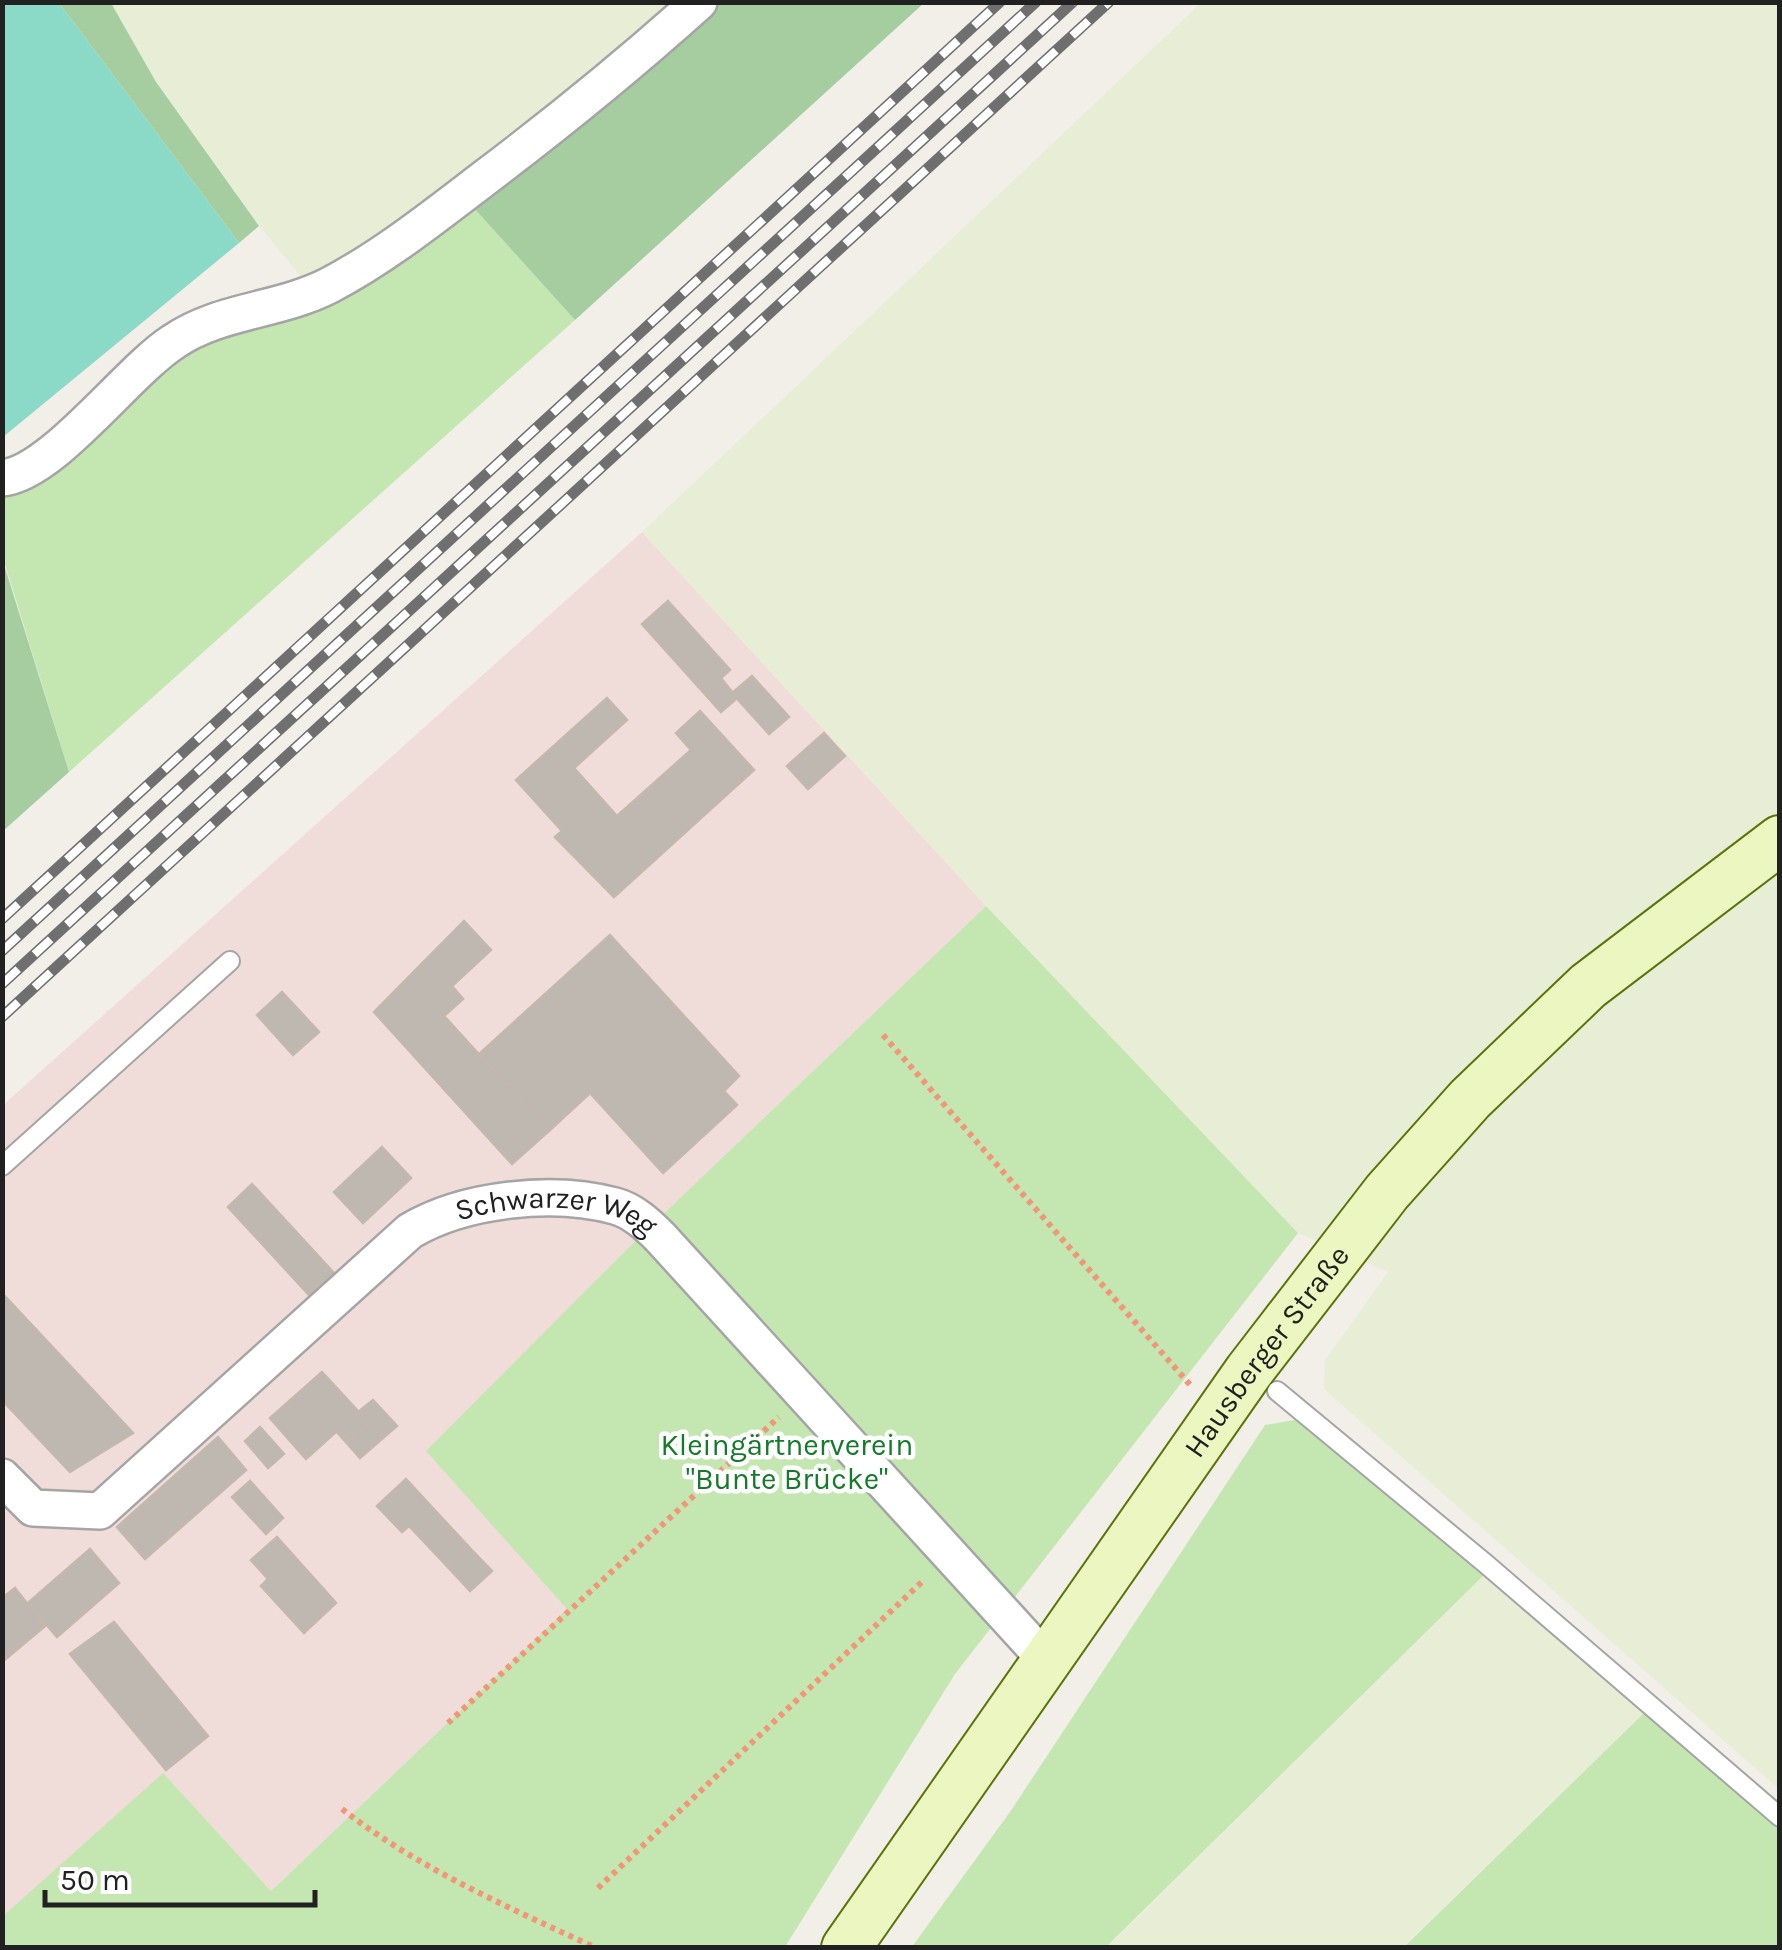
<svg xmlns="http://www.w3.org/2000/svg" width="1782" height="1950" viewBox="0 0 1782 1950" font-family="Karla,sans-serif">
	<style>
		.commercial { fill: #f0ddd9 }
		.farmland { fill: #e8eed5 }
		.grass { fill: #c4e7b2 }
		.forest { fill: #a6cda0 }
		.pitch { fill: #8bdac7 }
		.building { fill: #beb8b1; stroke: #c2b8ab; stroke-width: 2.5 }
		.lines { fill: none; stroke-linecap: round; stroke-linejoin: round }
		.service-casing { stroke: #a5a5a5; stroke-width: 22 }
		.minor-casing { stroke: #a5a5a5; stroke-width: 40 }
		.secondary-casing { stroke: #5a740c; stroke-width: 52 }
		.path { stroke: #f29678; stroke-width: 6; stroke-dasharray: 5 5; stroke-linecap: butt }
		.service { stroke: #fff; stroke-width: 18 }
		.minor { stroke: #fff; stroke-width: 35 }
		.secondary { stroke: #ecf6c1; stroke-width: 48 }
		.rail-casing { stroke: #6f6f6f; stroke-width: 11 }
		.rail { stroke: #fff; stroke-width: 8; stroke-dasharray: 22; stroke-linecap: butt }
		.labels { text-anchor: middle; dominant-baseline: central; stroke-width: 9; stroke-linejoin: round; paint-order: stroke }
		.street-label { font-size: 30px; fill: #212121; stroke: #fff }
		.park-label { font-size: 30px; fill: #137b2a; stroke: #fff }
	</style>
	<rect width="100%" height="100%" fill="#f1efe8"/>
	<path class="commercial" d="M642,532L986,906L636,1240L427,1451L568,1608L271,1891L163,1774L3,1917L2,1106Z"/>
	<g class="farmland">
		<path d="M111,3H685L458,190L309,286L259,226L156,82Z"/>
		<path d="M1201,3H1779V1789L1324,1389L1325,1360L1388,1272L1298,1233L986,906L642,532Z"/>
		<path d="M1485,1574L1645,1712L1403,1947L1106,1948Z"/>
	</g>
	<g class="grass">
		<path d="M473,207L575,320L69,772L3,558L2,488L147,370Z"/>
		<path d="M986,906L1298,1233L955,1674L785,1947L3,1948L2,1917L163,1773L271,1891L567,1609L426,1451L636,1240Z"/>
		<path d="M1300,1419L1485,1574L1106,1947L911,1948L1010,1812L1265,1425Z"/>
		<path d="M1645,1712L1779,1828V1947L1403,1948Z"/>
	</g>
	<g class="forest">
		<path d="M59,3H111L156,82L259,226L239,243Z"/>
		<path d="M709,3H924L575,320L473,207Z"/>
		<path d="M2,558L69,772L3,831H2Z"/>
	</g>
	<path class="pitch" d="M3,2L59,3L239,243L3,437Z"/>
	<g class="building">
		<path d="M668,601L730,670L721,678L737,698L721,712L642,624Z"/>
		<path d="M752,676L789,717L769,734L732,693Z"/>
		<path d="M607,698L627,720L574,768L617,816L691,750L676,733L700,711L754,770L614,897L555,837L562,831L516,780Z"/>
		<path d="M824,733L845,756L808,789L787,766Z"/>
		<path d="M464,921L491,950L452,986L463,999L444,1016L549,1131L512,1164L374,1012Z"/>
		<path d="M610,935L739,1076L724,1091L737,1105L663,1173L590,1093L549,1131L479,1054Z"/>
		<path d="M282,992L319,1032L293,1055L257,1015Z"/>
		<path d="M382,1147L411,1178L363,1223L334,1192Z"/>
		<path d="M252,1184L334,1273L309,1295L228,1207Z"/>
		<path d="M2,1293L133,1433L70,1472L2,1400Z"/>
		<path d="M322,1372L369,1423L350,1440L338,1430L306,1459L270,1418Z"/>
		<path d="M373,1400L397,1426L360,1458L336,1431L350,1440L369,1423L358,1412Z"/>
		<path d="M260,1427L284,1454L268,1468L245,1441Z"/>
		<path d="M218,1437L246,1470L145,1559L117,1527Z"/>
		<path d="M406,1479L467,1545L446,1565L409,1526L402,1532L377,1506Z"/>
		<path d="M250,1481L283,1518L266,1534L232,1497Z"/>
		<path d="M277,1537L336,1603L304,1633L261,1586L268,1579L251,1560Z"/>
		<path d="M467,1545L492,1571L470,1591L446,1565Z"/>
		<path d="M90,1549L119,1583L57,1637L28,1603Z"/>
		<path d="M15,1588L45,1626L2,1662V1598Z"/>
		<path d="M114,1622L208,1736L166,1770L70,1654Z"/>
	</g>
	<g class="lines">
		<g class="service-casing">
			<g id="service">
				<path d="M2,1166L230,961"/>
				<path d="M1277,1391L1486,1564L1780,1817"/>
			</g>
		</g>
		<g class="minor-casing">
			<g id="minor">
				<path d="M2,478C52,474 127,372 173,342C219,310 280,311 330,285C385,256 436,215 486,177C560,121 630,64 699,2"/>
				<path id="s1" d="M2,1477L33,1508L100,1511L410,1231C464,1199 553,1189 615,1206C633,1211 647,1224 660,1237L1045,1659"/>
			</g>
		</g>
		<g class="secondary-casing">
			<g id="secondary">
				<path id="s2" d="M846,1948L1249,1371L1387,1192L1470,1099L1588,986L1780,840"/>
			</g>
		</g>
		<g class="path">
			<path d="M883,1035L1192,1387"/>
			<path d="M448,1723L779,1417"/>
			<path d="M342,1809C419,1869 508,1907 596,1948"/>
			<path d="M598,1888L925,1579"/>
		</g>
		<use href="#service" class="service"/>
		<use href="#minor" class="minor"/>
		<use href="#secondary" class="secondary"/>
		<g class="rail-casing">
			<g id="rail">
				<path d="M2,919L1000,2"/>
				<path d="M2,951L1036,2"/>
				<path d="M2,984L1073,2"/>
				<path d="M2,1017L1109,2"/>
			</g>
		</g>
		<use href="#rail" class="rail"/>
	</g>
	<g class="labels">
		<g class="street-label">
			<text stroke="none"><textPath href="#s1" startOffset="682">Schwarzer Weg</textPath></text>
			<text stroke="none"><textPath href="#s2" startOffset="730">Hausberger Straße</textPath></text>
		</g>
		<g class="park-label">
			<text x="787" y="1445">Kleingärtnerverein<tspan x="787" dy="34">"Bunte Brücke"</tspan></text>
		</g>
	</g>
	<rect width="1782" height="1950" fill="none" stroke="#212121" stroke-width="10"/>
	<path d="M45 1890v15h270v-15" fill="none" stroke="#212121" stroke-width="5"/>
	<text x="60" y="1890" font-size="30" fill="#212121" stroke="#ffffff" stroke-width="8" paint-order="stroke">50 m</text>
</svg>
